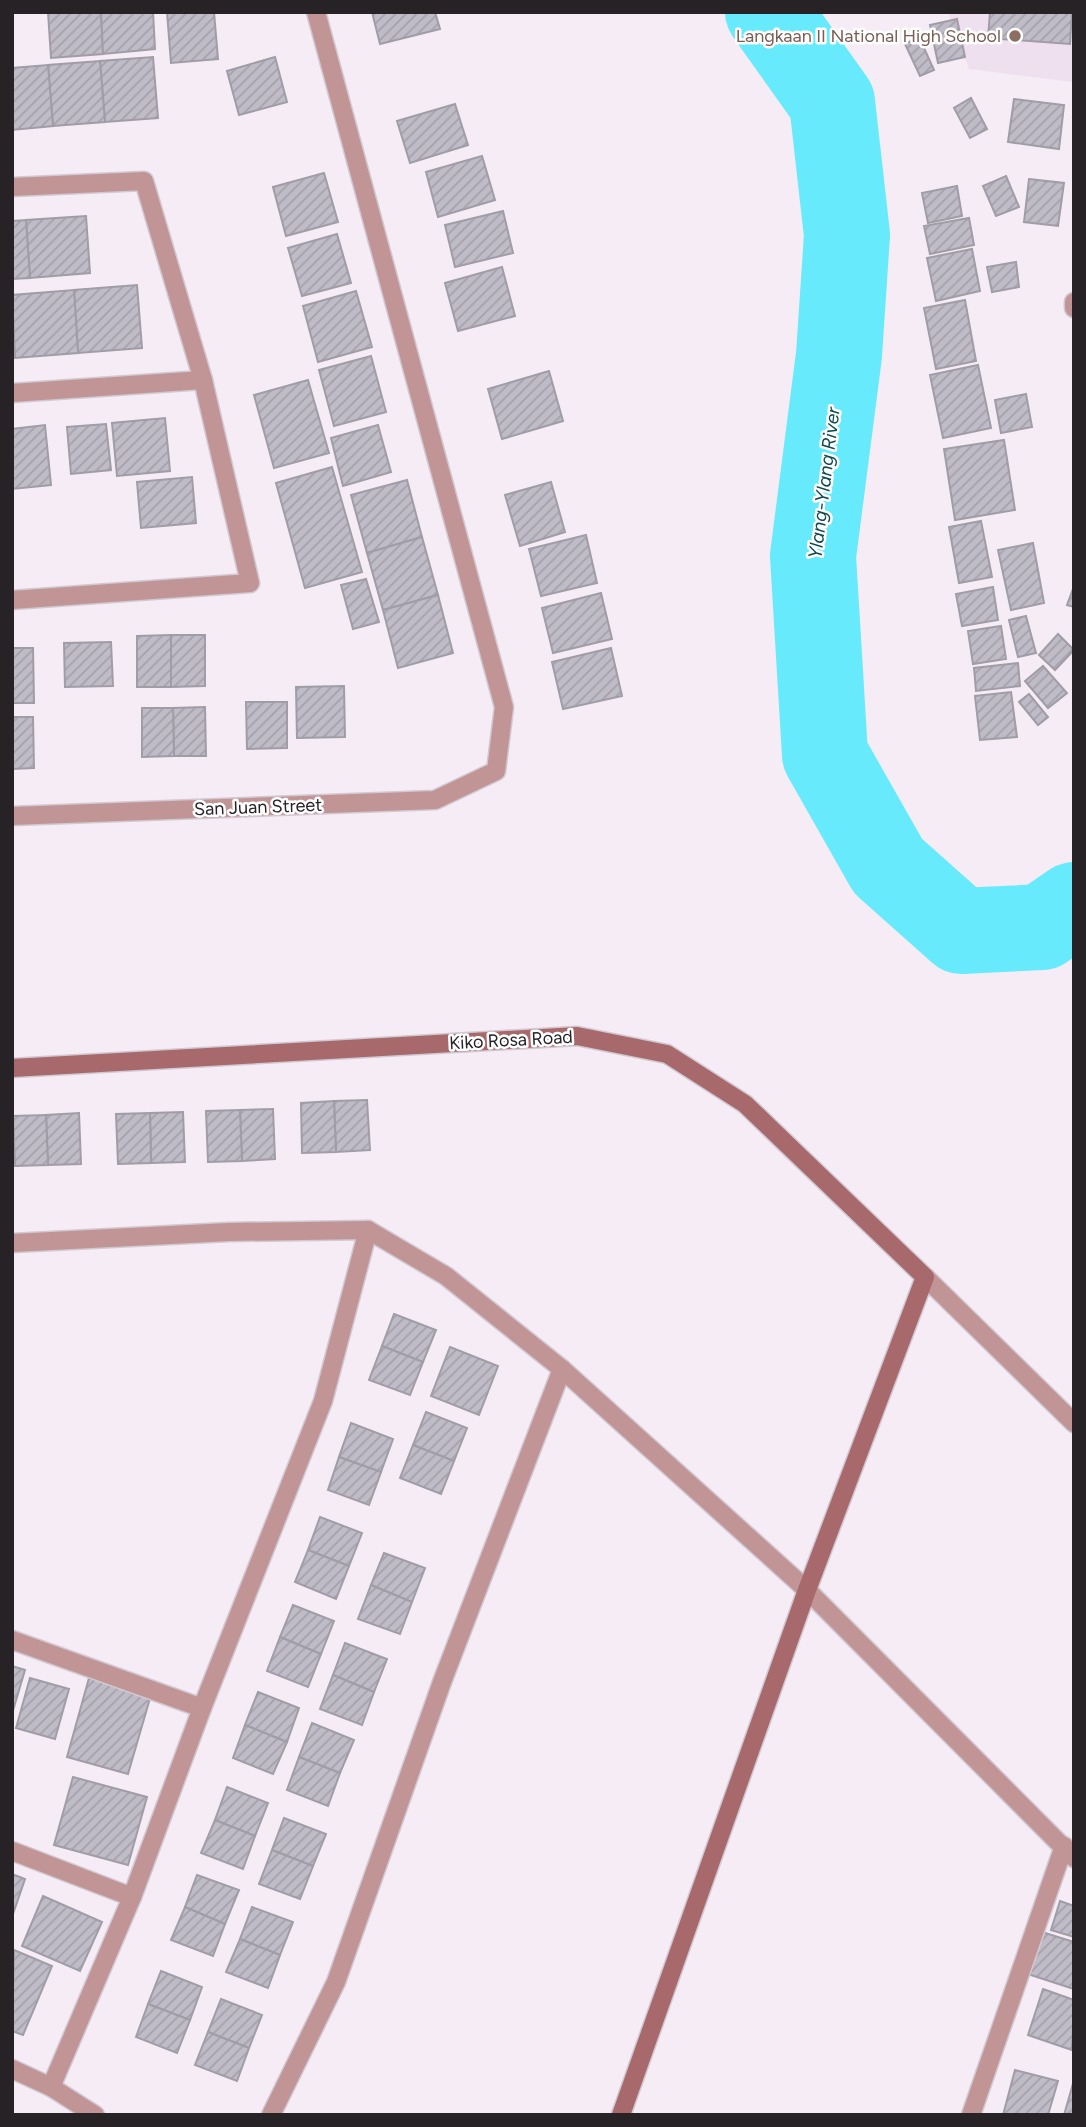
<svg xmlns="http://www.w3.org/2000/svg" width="1086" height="2127" viewBox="0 0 1086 2127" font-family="Figtree,sans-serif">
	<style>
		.built { fill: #efe0f0 }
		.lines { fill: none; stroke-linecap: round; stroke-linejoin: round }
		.river { stroke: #67eafb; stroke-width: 86 }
		.building { fill: url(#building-hatch); stroke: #a09da7; stroke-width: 2 }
		.street-casing { stroke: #d1c8d1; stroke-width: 21 }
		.secondary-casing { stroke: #d1c8d1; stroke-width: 21 }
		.street { stroke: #c19596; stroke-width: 18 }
		.secondary { stroke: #a7696b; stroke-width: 18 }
		.education-dot { fill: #8d6e63; stroke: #fff; stroke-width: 2.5 }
		.labels { text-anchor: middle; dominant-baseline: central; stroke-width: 5; stroke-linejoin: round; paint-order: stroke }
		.education-label { font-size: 18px; fill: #785e54; stroke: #fff; text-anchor: end }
		.street-label { font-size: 18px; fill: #262226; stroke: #fff }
		.water-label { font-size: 19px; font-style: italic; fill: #0f4a51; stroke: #fff }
	</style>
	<defs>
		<pattern id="building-hatch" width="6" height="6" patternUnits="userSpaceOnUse" patternTransform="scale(1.75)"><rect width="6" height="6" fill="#bfbcc7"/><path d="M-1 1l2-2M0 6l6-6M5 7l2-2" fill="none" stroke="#a4a1ab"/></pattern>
	</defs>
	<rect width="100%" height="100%" fill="#f6ecf6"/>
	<path class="built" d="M948,12H1074L1072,82L969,69Z"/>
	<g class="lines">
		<path class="river" d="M768,12L832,102L847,235L839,355L813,556L825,755L888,866L961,931L1042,927L1074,905"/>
	</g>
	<g class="building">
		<path d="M48,12H101L103,54L51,58Z"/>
		<path d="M101,12H153L155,49L103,54Z"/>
		<path d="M167,12H214L218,59L171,63Z"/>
		<path d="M372,12H435L440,29L380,44Z"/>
		<path d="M990,12H1072L1070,44L988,38Z"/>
		<path d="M957,19L965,57L938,63L930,25Z"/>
		<path d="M919,37L934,70L920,76L905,44Z"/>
		<path d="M153,57L158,118L105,122L100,61Z"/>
		<path d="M275,57L287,102L239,115L227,71Z"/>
		<path d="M100,61L105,122L53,126L48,65Z"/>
		<path d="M48,65L53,126L12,130V68Z"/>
		<path d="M971,98L987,129L970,138L954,108Z"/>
		<path d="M1014,99L1064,105L1059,149L1008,142Z"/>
		<path d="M455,104L468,145L410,163L397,121Z"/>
		<path d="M482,156L495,200L438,217L426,172Z"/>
		<path d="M324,173L338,222L286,236L273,187Z"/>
		<path d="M1006,176L1019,207L996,216L983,186Z"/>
		<path d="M1029,179L1064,183L1058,226L1024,222Z"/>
		<path d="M957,186L962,216L928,223L922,193Z"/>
		<path d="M503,211L513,253L455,267L445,225Z"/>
		<path d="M86,216L90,273L30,278L26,220Z"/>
		<path d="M969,218L974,245L930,254L924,226Z"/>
		<path d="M26,220L30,278L12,279V221Z"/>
		<path d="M337,234L351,283L302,296L288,248Z"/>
		<path d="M972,249L980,291L936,301L927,258Z"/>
		<path d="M1016,262L1019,287L992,292L987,267Z"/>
		<path d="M502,267L515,316L458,331L445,283Z"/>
		<path d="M137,285L142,348L78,353L74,290Z"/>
		<path d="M74,290L78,353L15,358L12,295Z"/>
		<path d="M356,291L372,347L318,362L303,306Z"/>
		<path d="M965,300L976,361L936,369L924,308Z"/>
		<path d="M371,356L386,412L334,426L319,370Z"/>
		<path d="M978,365L991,428L943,438L930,375Z"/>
		<path d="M549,371L563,421L502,439L488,389Z"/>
		<path d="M308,380L329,453L274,468L254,395Z"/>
		<path d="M1026,394L1032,427L1001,433L995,400Z"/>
		<path d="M165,418L170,471L117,476L112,423Z"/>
		<path d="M106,424L111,470L71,474L67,427Z"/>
		<path d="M45,425L51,485L12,489V429Z"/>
		<path d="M378,425L391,472L343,486L331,438Z"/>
		<path d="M1004,440L1015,510L955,520L944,449Z"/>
		<path d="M332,467L362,572L305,588L276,483Z"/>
		<path d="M192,477L196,523L141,528L137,482Z"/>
		<path d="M407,480L422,537L367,553L351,495Z"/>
		<path d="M551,482L565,532L520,546L505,495Z"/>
		<path d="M981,521L992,577L959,583L949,527Z"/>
		<path d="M586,535L597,583L541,596L529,549Z"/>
		<path d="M422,537L438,595L383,610L367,553Z"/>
		<path d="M1033,543L1044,603L1011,610L998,550Z"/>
		<path d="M366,579L379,622L353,629L341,585Z"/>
		<path d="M1074,586V607L1067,605Z"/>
		<path d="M993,587L998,620L962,626L956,594Z"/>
		<path d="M601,593L612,639L553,653L542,608Z"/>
		<path d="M438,595L453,653L398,668L383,610Z"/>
		<path d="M1026,616L1036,653L1018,657L1009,620Z"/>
		<path d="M1001,626L1006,659L973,664L968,631Z"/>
		<path d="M1058,634L1074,650L1055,670L1039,655Z"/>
		<path d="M171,635H205V686L171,687Z"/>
		<path d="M171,635V687H137V636Z"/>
		<path d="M111,642L113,686L65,687L64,643Z"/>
		<path d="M12,648H33L34,703H12Z"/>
		<path d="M611,648L622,696L563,709L552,662Z"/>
		<path d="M1018,663L1020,686L976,691L974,668Z"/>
		<path d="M1043,666L1067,693L1048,708L1025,681Z"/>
		<path d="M344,686L345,737L297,738L296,687Z"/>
		<path d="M1011,692L1017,737L980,740L975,696Z"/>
		<path d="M1029,694L1048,717L1038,725L1019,702Z"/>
		<path d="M246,702H287V748L247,749Z"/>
		<path d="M205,707L206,756H174L173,708Z"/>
		<path d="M142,708H173L174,756L142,757Z"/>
		<path d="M12,717H33L34,768L12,769Z"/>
		<path d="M367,1100L370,1150L336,1152L334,1101Z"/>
		<path d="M334,1101L336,1152L302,1153L301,1103Z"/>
		<path d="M273,1109L275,1159L242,1161L240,1110Z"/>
		<path d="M240,1110L242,1161L208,1162L206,1111Z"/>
		<path d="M183,1112L185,1162L151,1163L150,1113Z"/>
		<path d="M79,1113L81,1164L48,1165L46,1115Z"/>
		<path d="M150,1113L151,1163L118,1164L116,1114Z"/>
		<path d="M46,1115L48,1165L15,1166L13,1116Z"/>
		<path d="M394,1314L436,1330L423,1362L382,1346Z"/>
		<path d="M382,1346L423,1362L410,1395L369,1380Z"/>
		<path d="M450,1347L498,1366L479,1415L431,1396Z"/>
		<path d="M426,1412L467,1428L454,1461L413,1445Z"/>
		<path d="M351,1423L393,1439L381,1472L339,1457Z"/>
		<path d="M413,1445L454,1461L441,1494L400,1478Z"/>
		<path d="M339,1457L381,1472L369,1505L328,1490Z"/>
		<path d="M320,1517L362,1533L349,1566L308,1550Z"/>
		<path d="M308,1550L349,1566L336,1599L295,1582Z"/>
		<path d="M384,1553L425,1568L412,1602L371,1585Z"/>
		<path d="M371,1585L412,1602L400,1634L358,1619Z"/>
		<path d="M293,1605L334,1621L321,1654L280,1637Z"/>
		<path d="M280,1637L321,1654L308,1687L267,1671Z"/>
		<path d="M345,1643L387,1659L374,1692L333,1675Z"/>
		<path d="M12,1666L25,1670L12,1714Z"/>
		<path d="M333,1675L374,1692L362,1725L320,1709Z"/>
		<path d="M30,1678L69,1689L55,1739L16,1728Z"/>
		<path d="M89,1678L151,1695L128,1774L67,1757Z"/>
		<path d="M258,1692L299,1708L287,1742L245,1725Z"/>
		<path d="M312,1723L354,1740L340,1773L299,1757Z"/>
		<path d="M245,1725L287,1742L273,1774L233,1758Z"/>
		<path d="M299,1757L340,1773L328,1806L287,1790Z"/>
		<path d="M73,1777L147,1797L128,1865L54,1845Z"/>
		<path d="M227,1787L268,1803L255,1836L215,1820Z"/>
		<path d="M284,1818L326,1834L313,1866L272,1850Z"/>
		<path d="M215,1820L255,1836L243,1869L201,1853Z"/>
		<path d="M272,1850L313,1866L300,1899L259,1884Z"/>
		<path d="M12,1874L25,1879L12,1917Z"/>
		<path d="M197,1875L239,1890L225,1924L185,1907Z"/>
		<path d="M43,1896L102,1922L80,1971L22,1946Z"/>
		<path d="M1060,1901L1074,1906V1937L1051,1930Z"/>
		<path d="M185,1907L225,1924L213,1956L171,1940Z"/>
		<path d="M252,1907L293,1922L280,1955L240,1939Z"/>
		<path d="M1042,1932L1074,1942V1989L1028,1974Z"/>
		<path d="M240,1939L280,1955L268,1988L226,1972Z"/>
		<path d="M14,1950L52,1966L23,2035L12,2031Z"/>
		<path d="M161,1971L202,1987L190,2020L148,2004Z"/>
		<path d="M1043,1989L1074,2000L1072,2050L1028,2035Z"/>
		<path d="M221,1999L262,2015L249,2048L208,2032Z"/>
		<path d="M148,2004L190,2020L177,2053L136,2037Z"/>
		<path d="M208,2032L249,2048L237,2081L195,2065Z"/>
		<path d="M1015,2070L1058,2081L1048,2115H1003Z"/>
		<path d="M1074,2080V2115H1064Z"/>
	</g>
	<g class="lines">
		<g class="street-casing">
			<g id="street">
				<path d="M12,187L144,181L203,380L250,583L12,600"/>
				<path d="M1074,302V308"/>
				<path d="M12,393L203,380"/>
				<path d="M12,816L435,800L496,771L504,707L316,12"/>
				<path d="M12,1243L229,1232L368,1230L446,1276L562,1369L807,1590L1074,1858"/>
				<path d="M925,1277L1074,1423"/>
				<path d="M12,1640L202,1708"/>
				<path d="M12,1851L132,1897"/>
				<path d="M12,2069L51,2087L95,2115"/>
				<path d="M51,2087L132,1897L202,1708L323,1401L368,1230"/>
				<path d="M271,2115L336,1982L442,1682L562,1369"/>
				<path d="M971,2115L1064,1846"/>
			</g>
		</g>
		<g class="secondary-casing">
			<path id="secondary" d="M12,1068L577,1036L667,1054L745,1104L925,1277L807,1590L621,2115"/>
		</g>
		<use href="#street" class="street"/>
		<use href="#secondary" class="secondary"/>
	</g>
	<circle class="education-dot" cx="1015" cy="36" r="7"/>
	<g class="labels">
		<g class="education-label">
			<text x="1001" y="36">Langkaan II National High School</text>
		</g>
		<g class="street-label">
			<text transform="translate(258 807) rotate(-2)">San Juan Street</text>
			<text transform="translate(511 1040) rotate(-3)">Kiko Rosa Road</text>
		</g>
		<g class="water-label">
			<text transform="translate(824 483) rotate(-83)">Ylang-Ylang River</text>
		</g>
	</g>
	<rect width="1086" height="2127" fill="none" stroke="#262226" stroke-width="28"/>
</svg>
